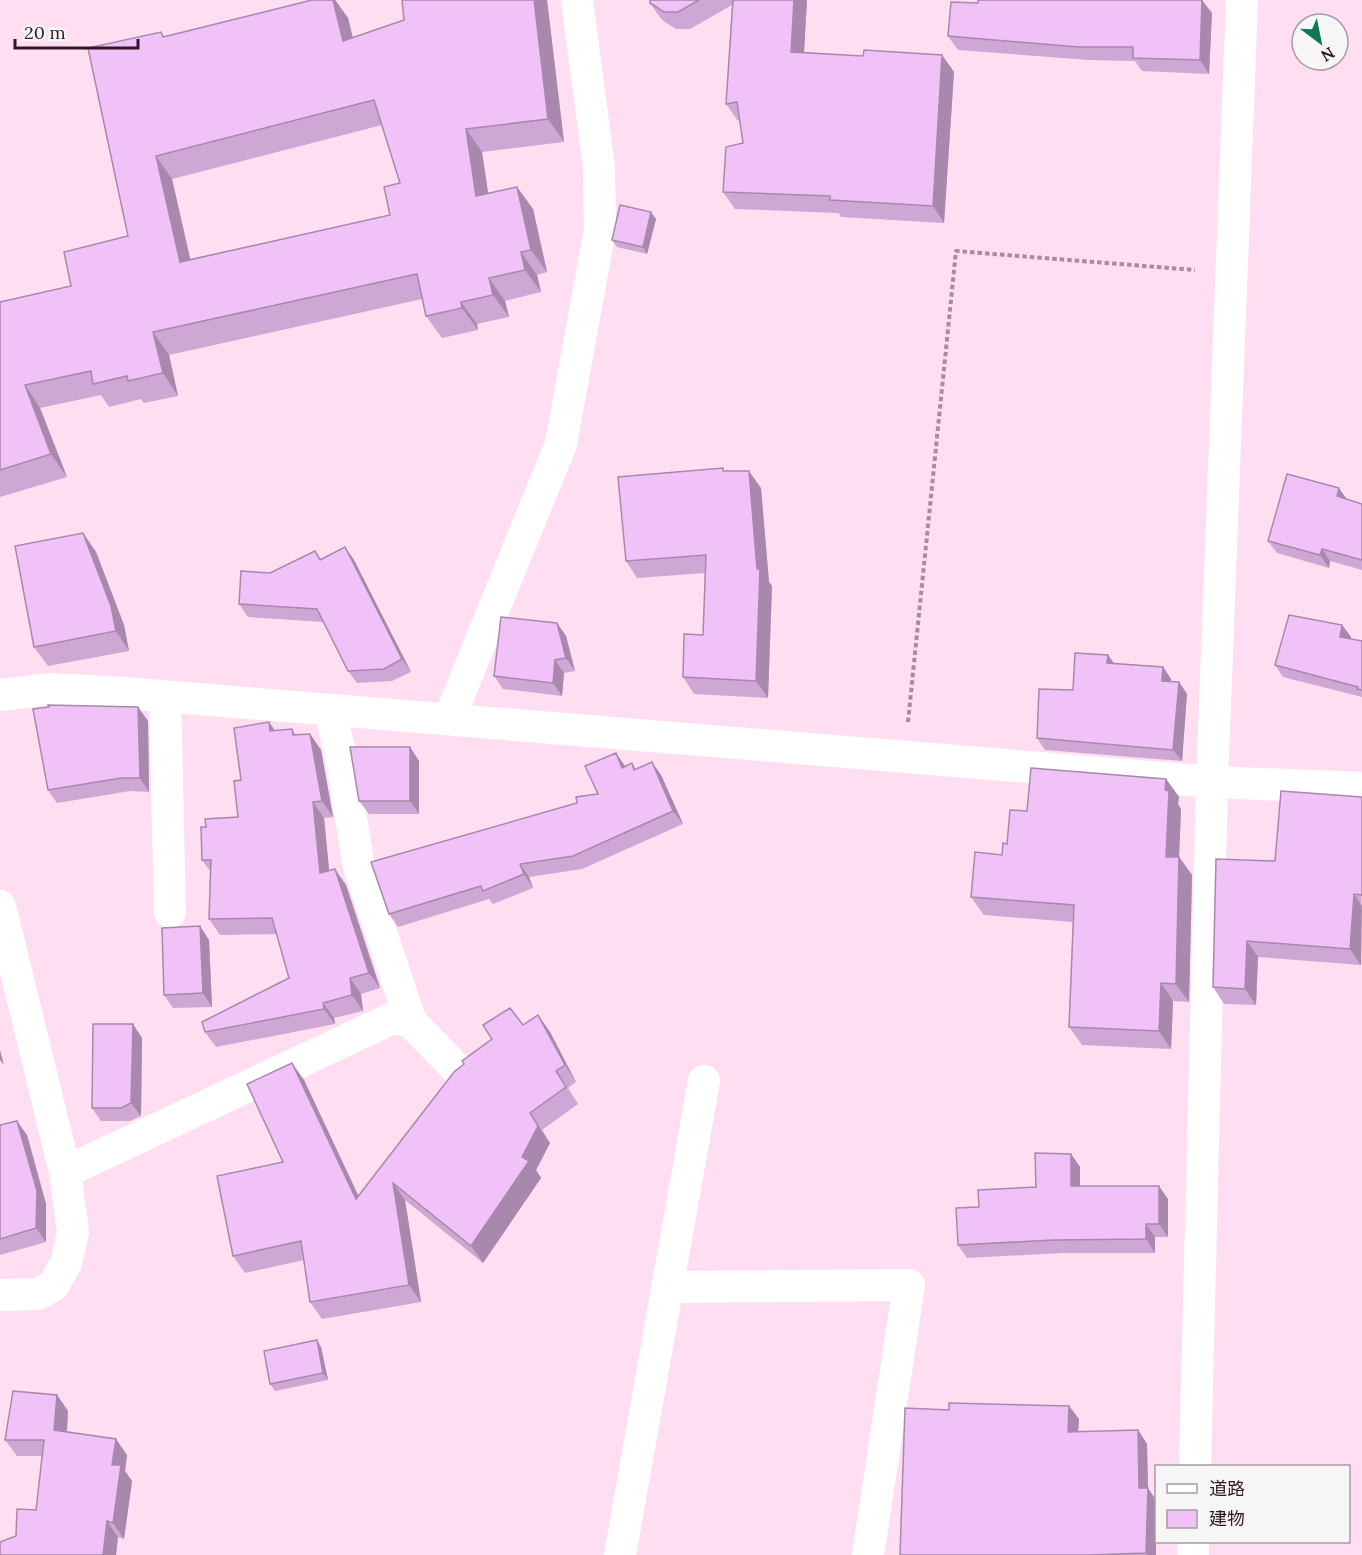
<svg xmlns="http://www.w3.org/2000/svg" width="1362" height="1555" viewBox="0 0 1362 1555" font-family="Lora,'Noto Sans JP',serif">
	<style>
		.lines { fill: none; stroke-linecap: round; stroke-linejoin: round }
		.path { stroke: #aa8b9e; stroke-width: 4; stroke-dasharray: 4.5 3; stroke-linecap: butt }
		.minor { stroke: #fff; stroke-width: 32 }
		.wall { fill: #cea7d4; fill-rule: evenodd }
		.shaded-wall { fill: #a888ad }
		.building { fill: #f0c2f7; stroke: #a888ad; stroke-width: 1.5; fill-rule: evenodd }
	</style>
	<rect width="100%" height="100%" fill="#ffdef1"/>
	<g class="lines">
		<path class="path" d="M908,722L956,251L1195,270"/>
		<g class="minor">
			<path d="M0,695L50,689L125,693L1212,782L1362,788"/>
			<path d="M165,697L170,912"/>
			<path d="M330,710L341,757L359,867L411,1022"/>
			<path d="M449,719L561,444L600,229L599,167L577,0"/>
			<path d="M0,906L65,1172L73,1232L66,1263L53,1286L38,1294L0,1295"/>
			<path d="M65,1172L393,1018L411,1022L458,1070"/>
			<path d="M667,1287L909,1285L868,1555"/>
			<path d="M1195,1466L1212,782L1242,0"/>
			<path d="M620,1555L704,1081"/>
			<path d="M1193,1555V1542"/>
		</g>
	</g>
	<g class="wall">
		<path d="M312,0H335L348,18L353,38L404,20L402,0H547L564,142L482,152L488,193L517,187L533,209L547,272L537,275L541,292L505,301L509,317L477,324L478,330L442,338L426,316L422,299L169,355L178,396L144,403L141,399L109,407L101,395L40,408L67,477L0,497V302L71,286L128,236L165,37ZM382,125L400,183L390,215L190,259L172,179Z"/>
		<path d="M650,0H807L804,52L863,56L942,55L954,72L944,223L841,217L839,213L735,209L723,192L743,143L740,120L738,121L726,104L732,5L690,29H676L662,20L650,3Z"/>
		<path d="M978,3L1212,13L1209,74L1142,71L1135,61L1089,60L958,50L948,36Z"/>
		<path d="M656,219L647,254L617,247L612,240Z"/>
		<path d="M725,471L761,488L769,582L772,586L768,698L694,694L683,677L703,635L705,573L637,578L626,561Z"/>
		<path d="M1347,499L1362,504V570L1330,561L1329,568L1277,553L1268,541Z"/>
		<path d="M83,533L96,552L124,625L129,651L48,666L34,647Z"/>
		<path d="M345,547L354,560L411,672L392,681L357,683L348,671L324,622L248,617L239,604L270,573L315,551L321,559Z"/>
		<path d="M557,623L566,636L575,671L564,673L562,696L503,689L494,676Z"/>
		<path d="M1342,625L1351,637L1350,639L1362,641V697L1283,677L1275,665Z"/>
		<path d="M1108,655L1114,664L1163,667L1171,679V682H1179L1187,694L1182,761L1045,750L1037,738L1073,690Z"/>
		<path d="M138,707L148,721L149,792L130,791L57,803L48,790Z"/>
		<path d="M269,722L275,731L292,729L296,735L310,734L321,750L333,817L324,818L329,871L346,885L380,988L361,994L363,1011L334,1018L335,1024L216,1047L205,1032L289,978L277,934L220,935L209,919L210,871L202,860L206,827L238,817L241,780Z"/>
		<path d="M410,747L419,761V814H369L359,801Z"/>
		<path d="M632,763L636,769L661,775L683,824L582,869L529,877L533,888L493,904L489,899L398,927L389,914L577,803L598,794L625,766Z"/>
		<path d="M1166,779L1179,797L1178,804L1181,809L1179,857L1192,875L1189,1002L1173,1001L1171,1049L1082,1045L1069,1027L1073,922L984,915L971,897L1002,855L1027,811Z"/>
		<path d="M1362,797L1361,965L1258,957L1256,1005L1224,1004L1213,987L1275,861Z"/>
		<path d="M209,940L212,1007L173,1008L164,995Z"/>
		<path d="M538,1015L550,1032L576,1082L568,1088L578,1104L542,1130L550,1143L536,1170L541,1178L483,1263L405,1200L421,1302L322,1319L310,1302L304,1260L245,1273L233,1256L283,1162L304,1080L358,1196L523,1025Z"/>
		<path d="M142,1038L141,1116L130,1121H101L92,1108Z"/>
		<path d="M0,1125L27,1135L46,1204V1242L0,1255Z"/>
		<path d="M1071,1154L1080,1167V1186L1168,1199V1237H1155V1253H1063L967,1258L958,1245L979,1207L1036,1187Z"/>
		<path d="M321,1347L328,1380L275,1391L270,1384Z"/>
		<path d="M57,1395L68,1411L67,1431L127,1455L125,1471L132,1481L124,1539L118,1537L116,1555H0L36,1510L42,1456H17L5,1440Z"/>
		<path d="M1069,1406L1079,1419L1078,1432L1138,1430L1147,1444L1148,1488L1156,1535V1555H900L949,1410Z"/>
	</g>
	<g class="shaded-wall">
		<path d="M333,0H335L348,18L359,64L343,41Z"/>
		<path d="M534,0H547L564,142L548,119Z"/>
		<path d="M794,0H807L803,69L791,52Z"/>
		<path d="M1202,0L1212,13L1209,74L1200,60Z"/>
		<path d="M942,55L954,72L944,223L933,206Z"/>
		<path d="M466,129L482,152L492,219L476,196Z"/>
		<path d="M156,156L172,179L196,284L180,262Z"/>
		<path d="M517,187L533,209L547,272L531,250Z"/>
		<path d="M651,212L656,219L647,254L643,247Z"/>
		<path d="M521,252L537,275L541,292L525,270Z"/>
		<path d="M489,278L505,301L509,317L493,295Z"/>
		<path d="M461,302L477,324L478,330L462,308Z"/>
		<path d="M153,332L169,355L178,396L163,373Z"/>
		<path d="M25,385L40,408L67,477L51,454Z"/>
		<path d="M749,471L761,488L769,582L772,586L768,698L756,681L757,569Z"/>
		<path d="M1339,488L1348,501L1337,496Z"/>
		<path d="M83,533L96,552L124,625L129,651L116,631Z"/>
		<path d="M345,547L354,560L411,672L402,659Z"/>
		<path d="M1322,549L1330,561L1329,568L1320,555Z"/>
		<path d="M557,623L566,636L575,671L566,658Z"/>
		<path d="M1342,625L1351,637L1348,648L1340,637Z"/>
		<path d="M1108,655L1116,666L1107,663Z"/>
		<path d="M555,660L564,673L562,696L553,683Z"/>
		<path d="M1163,667L1171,679L1170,693L1162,681Z"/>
		<path d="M1179,682L1187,694L1182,761L1173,750Z"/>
		<path d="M138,707L148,721L149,792L140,778Z"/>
		<path d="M269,722L280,738L270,731Z"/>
		<path d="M310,734L321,750L333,817L322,801Z"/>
		<path d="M410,747L419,761V814L410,801Z"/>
		<path d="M616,753L625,766L631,781L622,768Z"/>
		<path d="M652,762L661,775L683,824L673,811Z"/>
		<path d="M1166,779L1179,797L1178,804L1181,809L1179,857L1192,875L1189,1002L1176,984L1166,857L1165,790Z"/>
		<path d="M313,802L324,818L331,889L320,873Z"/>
		<path d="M520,864L529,877L533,888L524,874Z"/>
		<path d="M335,869L346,885L380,988L369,973Z"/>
		<path d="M1354,894L1362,906L1361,965L1350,949Z"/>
		<path d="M200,926L209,940L212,1007L203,993Z"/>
		<path d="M1247,941L1258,957L1256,1005L1245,989Z"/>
		<path d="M350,978L361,994L363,1011L352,995Z"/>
		<path d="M1161,983L1173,1001L1171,1049L1159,1031Z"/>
		<path d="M323,1003L334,1018L335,1024L324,1009Z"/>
		<path d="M538,1015L550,1032L576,1082L565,1065Z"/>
		<path d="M133,1024L142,1038L141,1116L131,1103Z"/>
		<path d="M0,1050L4,1065L0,1060Z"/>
		<path d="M292,1063L304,1080L368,1216L356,1199Z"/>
		<path d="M530,1113L550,1143L536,1170L541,1178L483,1263L471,1246L522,1157Z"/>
		<path d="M17,1121L27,1135L46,1204V1242L36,1228Z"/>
		<path d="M1071,1154L1080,1167V1200L1071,1186Z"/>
		<path d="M393,1183L405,1200L421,1302L409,1285Z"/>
		<path d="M1159,1186L1168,1199V1237L1159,1224Z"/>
		<path d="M1146,1224L1155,1237V1253L1146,1239Z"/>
		<path d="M317,1340L321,1347L328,1380L323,1373Z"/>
		<path d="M57,1395L68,1411L66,1446L54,1430Z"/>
		<path d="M1069,1406L1079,1419L1077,1445L1068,1432Z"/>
		<path d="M1138,1430L1147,1444L1148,1488L1156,1500V1555H1148L1146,1553L1139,1488Z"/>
		<path d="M116,1439L127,1455L125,1471L132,1481L124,1539L113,1523L112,1465Z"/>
		<path d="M107,1521L118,1537L116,1555H103Z"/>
	</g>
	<g class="building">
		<path d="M312,0H333L343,41L404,20L402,0H534L548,119L466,129L476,196L517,187L531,250L521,252L525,270L489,278L493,295L461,302L462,308L426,316L417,274L153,332L163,373L128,381L127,376L93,384L91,371L25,385L51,454L0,470V302L71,286L64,252L128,236L88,48L161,32L163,37ZM374,100L400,183L384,187L390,215L180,262L156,156Z"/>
		<path d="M650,0H699L678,12H664L650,3Z"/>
		<path d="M733,0H794L791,52L863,56L864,50L942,55L933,206L830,200V196L723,192L726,147L743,143L737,102L726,104Z"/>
		<path d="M978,0H1202L1200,60L1133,58V47H1079L948,36L951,2L978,3Z"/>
		<path d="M620,205L651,212L643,247L612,240Z"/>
		<path d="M723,468V471H749L757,569H760L756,681L683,677L684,634L703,635L706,555L626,561L618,477Z"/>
		<path d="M1287,474L1339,488L1337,496L1362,504V560L1322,549L1320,555L1268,541Z"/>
		<path d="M83,533L111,606L116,631L34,647L15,546Z"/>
		<path d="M345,547L402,659L384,669L348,671L317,609L239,604L241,571L270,573L315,551L320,560Z"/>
		<path d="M1289,615L1342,625L1340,637L1362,641V690L1357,689L1358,687L1275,665Z"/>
		<path d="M501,617L557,623L566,658L555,660L553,683L494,676Z"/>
		<path d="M1075,653L1108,655L1107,663L1163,667L1162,681L1179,682L1173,750L1037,738L1039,689L1073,690Z"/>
		<path d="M48,705L138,707L140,778H121L48,790L33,709L49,707Z"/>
		<path d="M269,722L270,731L292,729L293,735L310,734L322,801L313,802L320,873L335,869L369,973L350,978L352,995L323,1003L324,1009L205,1032L202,1022L289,978L272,918L209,919L211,860H202L201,827H206L205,819L238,817L234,781L241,780L234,728Z"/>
		<path d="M350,747H410V801H359Z"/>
		<path d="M616,753L622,768L632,763L634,770L652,762L673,811L573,856L520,864L524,874L483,891L481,886L389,914L371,862L577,803L576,797L598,794L585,766Z"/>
		<path d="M1031,768L1166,779L1165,790L1169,791L1166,857H1179L1176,984L1161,983L1159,1031L1069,1027L1074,905L971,897L975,852L1002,855L1003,843L1007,844L1010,810L1027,811Z"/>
		<path d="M1281,791L1362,797V895L1354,894L1350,949L1247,941L1245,989L1213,987L1216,859L1275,861Z"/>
		<path d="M200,926L203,993L164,995L162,928Z"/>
		<path d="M510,1008L523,1025L538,1015L565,1065L556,1071L566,1087L530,1113L538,1126L522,1157L529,1161L471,1246L393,1183L409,1285L310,1302L301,1241L233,1256L217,1176L283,1162L247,1084L292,1063L356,1199L454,1072L464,1064L462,1061L492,1039L483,1025Z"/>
		<path d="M93,1024H133L131,1103L121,1108H92Z"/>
		<path d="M17,1121L37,1191L36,1228L0,1239V1125Z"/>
		<path d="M1035,1153L1071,1154V1186H1159V1224H1146V1239L1054,1240L958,1245L956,1208L979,1207L978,1190L1036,1187Z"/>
		<path d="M317,1340L323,1373L270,1384L264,1351Z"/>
		<path d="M13,1391L57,1395L54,1430L116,1439L112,1465H121L113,1523L107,1521L103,1555H0V1542L16,1536L17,1509L36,1510L44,1440H5Z"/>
		<path d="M949,1403L1069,1406L1068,1432L1138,1430L1139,1488H1148L1146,1553L1092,1555H900L905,1408L949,1410Z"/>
	</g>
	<rect x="1155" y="1465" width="195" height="78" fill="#f6f6f6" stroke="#a89ca4" stroke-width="1.5"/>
	<rect x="1167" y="1484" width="30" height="9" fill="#ffffff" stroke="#a89ca4" stroke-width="1.5"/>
	<text x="1209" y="1495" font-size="18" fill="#331629">道路</text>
	<rect x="1167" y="1510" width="30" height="18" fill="#f0c2f7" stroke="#a89ca4" stroke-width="1.5"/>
	<text x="1209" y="1525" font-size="18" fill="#331629">建物</text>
	<g transform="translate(1320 42) rotate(148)"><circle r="28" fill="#f6f6f6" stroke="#a89ca4" stroke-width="1.5"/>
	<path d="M0-4.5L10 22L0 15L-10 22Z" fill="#0d7852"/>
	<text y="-9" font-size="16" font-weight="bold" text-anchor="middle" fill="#331629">N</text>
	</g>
	<path d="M15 39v9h123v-9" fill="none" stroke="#331629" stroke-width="3"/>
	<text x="24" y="39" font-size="18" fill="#331629" stroke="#f6f6f6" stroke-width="4.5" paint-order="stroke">20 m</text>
</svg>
